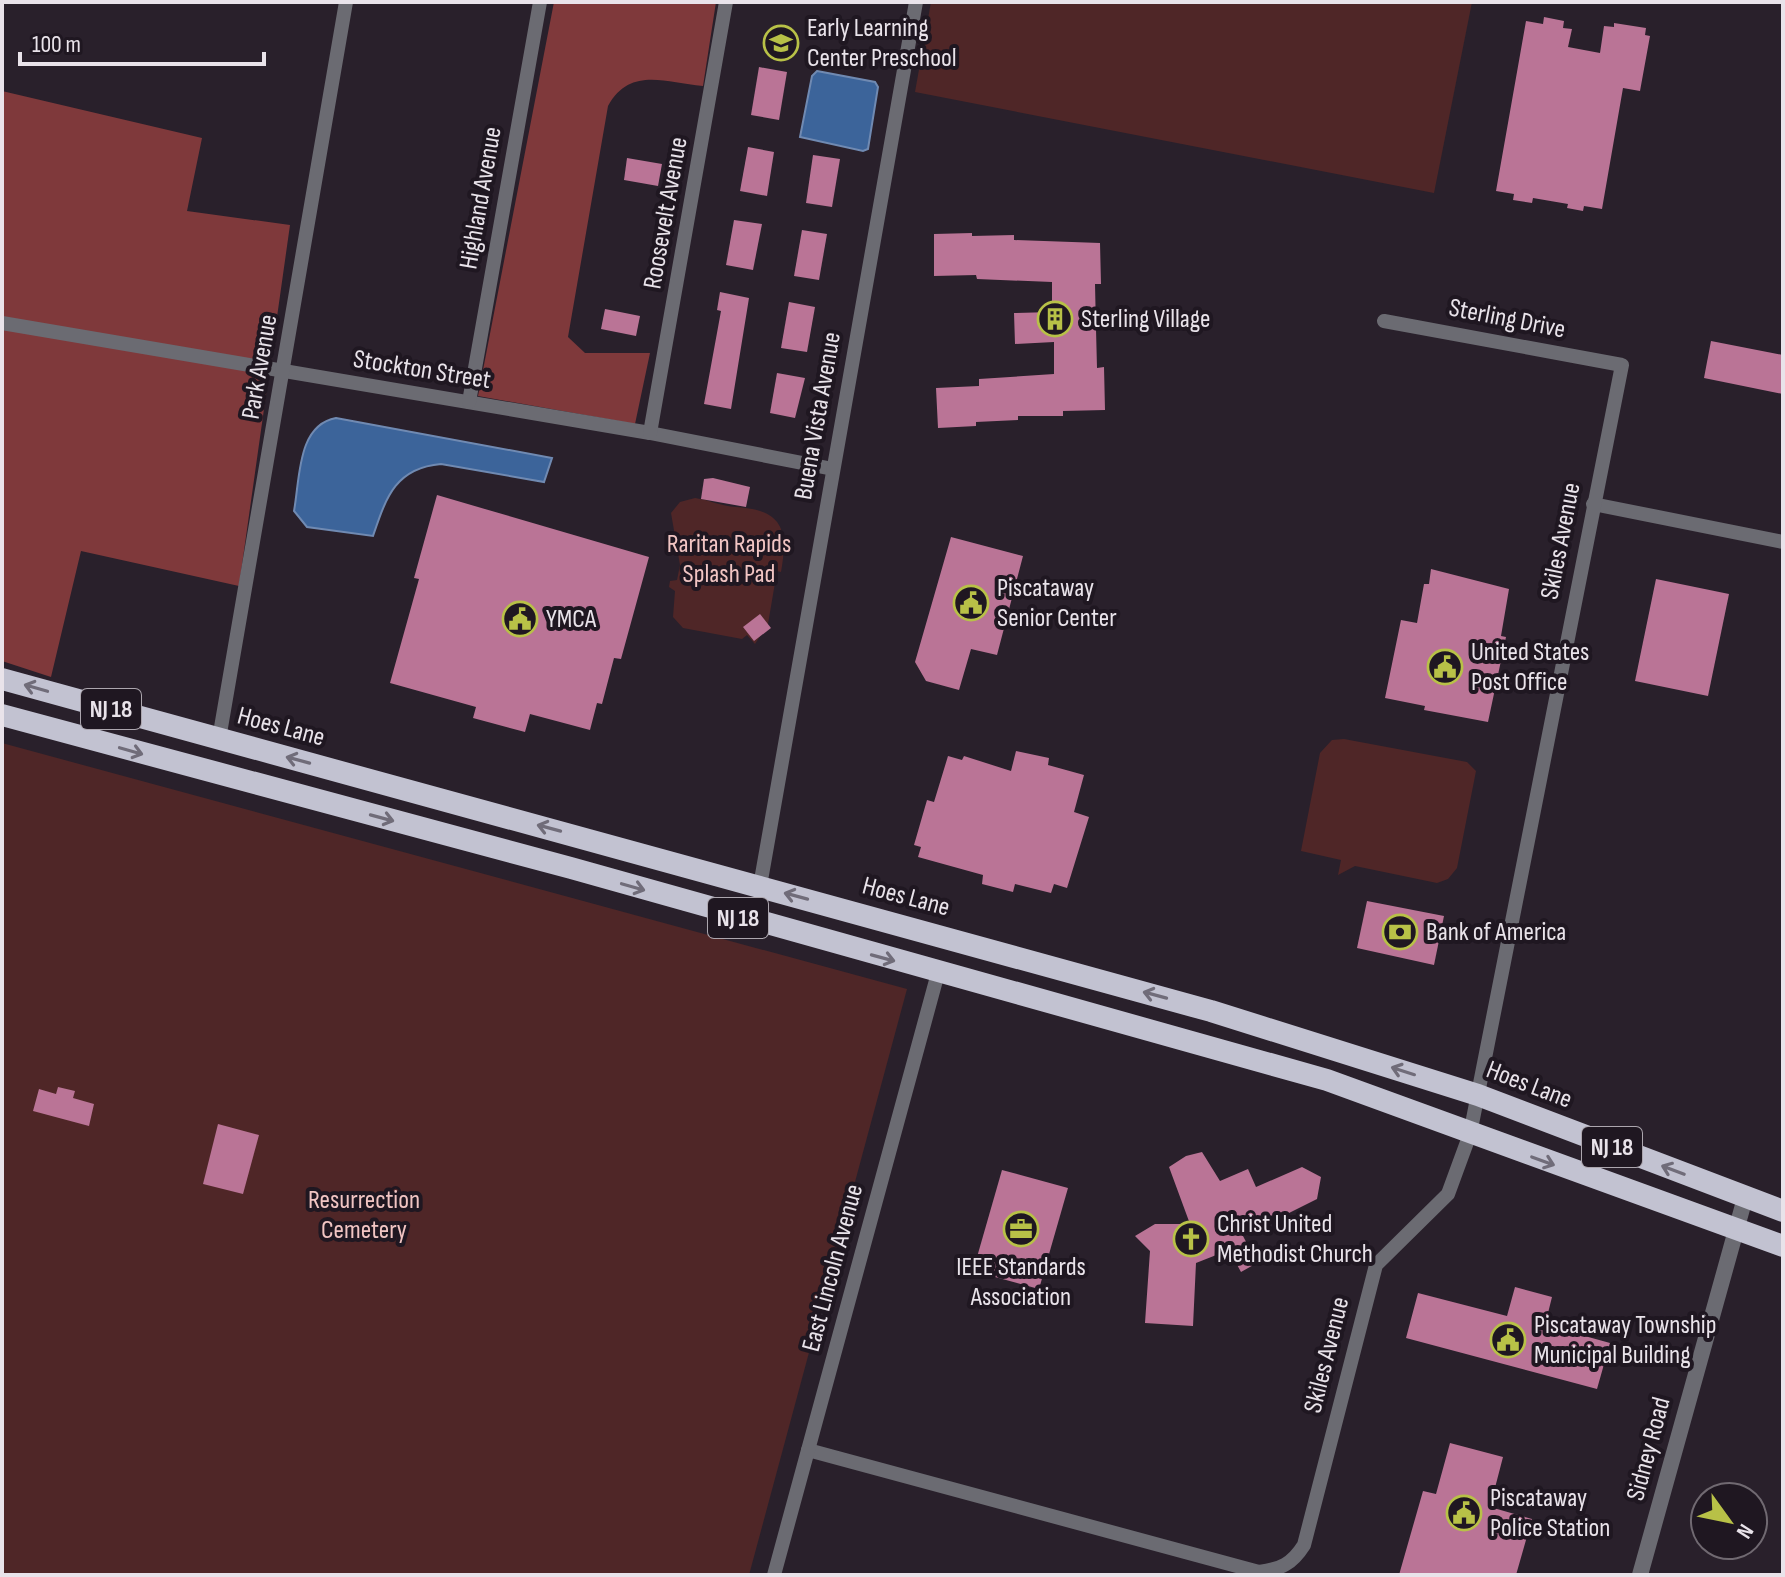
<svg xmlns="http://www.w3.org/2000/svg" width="1785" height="1577" viewBox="0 0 1785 1577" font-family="'Sofia Sans Condensed',sans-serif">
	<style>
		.green { fill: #4f2627 }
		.forest { fill: #7f393b }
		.water { fill: #3c649a; stroke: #708ab2; stroke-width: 2 }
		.building { fill: #ba7496 }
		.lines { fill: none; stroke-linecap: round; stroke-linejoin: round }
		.minor { stroke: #6b6b72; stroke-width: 14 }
		.tertiary { stroke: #6b6b72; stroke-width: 16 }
		.trunk { stroke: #c2c2d1; stroke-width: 22 }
		.oneway { stroke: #706c79 }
		.labels { text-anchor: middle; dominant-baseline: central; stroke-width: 8; stroke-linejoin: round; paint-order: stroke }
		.shield { fill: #1f1721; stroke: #aca6ae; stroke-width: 2 }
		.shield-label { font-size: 24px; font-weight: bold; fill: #e9e3ea }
		.poi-label { font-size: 26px; fill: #e9e3ea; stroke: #1f1721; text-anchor: start }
		.street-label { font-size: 26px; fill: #e9e3ea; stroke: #1f1721 }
		.park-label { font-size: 26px; fill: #f1c5c3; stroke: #1f1721 }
	</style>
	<rect width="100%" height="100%" fill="#29202b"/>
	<g class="green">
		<path d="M931,2H1472L1434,193L915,92Z"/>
		<path d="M695,498C709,500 721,506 736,507C781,510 789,527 781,572L777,571L768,624L755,644L747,635L742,639L683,628L673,617L675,591L669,587L670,581L677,580L680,565L671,513L680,502Z"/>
		<path d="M1344,739L1467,762L1476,771L1457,868L1448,879L1437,883L1355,866L1338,875L1341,860L1301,851L1320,753L1332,740Z"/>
		<path d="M2,743L907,989L749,1575H2Z"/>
	</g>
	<g class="forest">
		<path d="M554,2H716L703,86C663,82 630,67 608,106L568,337L585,353H650L635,424L478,396Z"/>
		<path d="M2,91L202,138L187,211L290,225L239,586L81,551L51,677L2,661Z"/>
	</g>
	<g class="water">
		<path d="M817,71L875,82L878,87L868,149L863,151L800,137L812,76Z"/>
		<path d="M336,418L552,458L544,482L441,464C395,468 386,498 373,536L307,527L294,511C300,479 297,425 336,418Z"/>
	</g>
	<g class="building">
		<path d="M1544,17L1564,21L1563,28L1572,29L1568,47L1600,53L1604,26L1614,27V23L1646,28L1645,35L1650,36L1640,91L1623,88L1602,209L1584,206L1583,211L1567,208L1568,204L1533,198L1532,203L1513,200L1514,194L1496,191L1526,21L1543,24Z"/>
		<path d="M759,67L787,72L779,120L751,115Z"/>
		<path d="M748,147L774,152L767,196L740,191Z"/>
		<path d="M813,155L840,159L832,207L806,203Z"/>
		<path d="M627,158L662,164L658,186L624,180Z"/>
		<path d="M734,220L762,224L753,270L726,265Z"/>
		<path d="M802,230L827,234L819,280L794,276Z"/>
		<path d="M972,233V236L1014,235V240L1100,243L1101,284H1095L1096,329L1097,368L1104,367L1105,410L1063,411V416H1018V420L976,422V426L938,428L936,388L979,386V379L1054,374V342L1015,344L1014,313L1052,312V282L977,279L976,275L934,276V234Z"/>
		<path d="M720,292L749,298L731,409L704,404L721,311L717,310Z"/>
		<path d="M789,302L815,307L807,352L781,348Z"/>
		<path d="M605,309L640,316L636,336L601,329Z"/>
		<path d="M1711,341L1783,355V394L1704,378Z"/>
		<path d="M777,373L805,378L795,418L770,413Z"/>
		<path d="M713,478L750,487L746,507L701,499L704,479Z"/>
		<path d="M437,495L649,557L621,659L614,658L602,704L597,703L590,730L530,714L525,732L473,718L476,707L390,683L419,579L414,578Z"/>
		<path d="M951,537L1023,556L997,655L971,649L959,690L926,681L915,662Z"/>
		<path d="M1431,569L1509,589L1501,636L1506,637L1488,722L1424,710L1425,706L1385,698L1401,620L1417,623L1424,584H1429Z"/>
		<path d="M1656,579L1729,594L1708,696L1635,681Z"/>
		<path d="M760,614L771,628L754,641L743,627Z"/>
		<path d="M1016,751L1049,758L1048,765L1084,775L1074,812L1089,817L1067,888L1054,884L1051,893L1015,884L1013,892L982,884L983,875L918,857L921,847L914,845L927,800L934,802L948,756L962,760L964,756L1011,771Z"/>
		<path d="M1367,901L1444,916L1434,965L1357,948Z"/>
		<path d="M58,1087L75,1091L73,1098L94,1104L89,1126L33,1111L39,1089L56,1094Z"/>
		<path d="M218,1124L259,1135L243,1194L203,1184Z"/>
		<path d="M1202,1152L1220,1181L1248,1169L1256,1187L1302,1167L1321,1177L1317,1199L1243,1236L1257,1263L1241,1272L1229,1250L1196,1263L1193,1326L1145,1323L1150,1251L1135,1236L1155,1224H1190L1169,1167L1186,1156Z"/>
		<path d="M1002,1170L1068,1188L1039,1289L973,1271Z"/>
		<path d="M1515,1287L1552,1297L1545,1325L1610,1343L1597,1389L1406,1338L1418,1293L1507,1316Z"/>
		<path d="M1450,1443L1503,1457L1490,1507L1532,1519L1516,1575H1399L1423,1491L1436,1494Z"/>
	</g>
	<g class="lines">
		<g class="minor">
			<path d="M2,323L650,433L833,469"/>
			<path d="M469,402L540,2"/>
			<path d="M650,433L726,2"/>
			<path d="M1593,504L1783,542"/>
			<path d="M219,739L346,2"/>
			<path d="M760,886L916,2"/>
			<path d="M808,1450L1259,1572C1281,1569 1292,1564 1304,1545L1376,1265L1448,1194L1470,1134L1622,365L1384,321"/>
			<path d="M774,1575L938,973"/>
		</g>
		<path class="tertiary" d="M1640,1575L1745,1198"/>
		<g class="trunk">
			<path d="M2,679L1211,1011L1478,1095L1783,1211"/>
			<path d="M2,715L571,868L1327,1080L1783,1246"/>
		</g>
	</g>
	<defs><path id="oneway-shaft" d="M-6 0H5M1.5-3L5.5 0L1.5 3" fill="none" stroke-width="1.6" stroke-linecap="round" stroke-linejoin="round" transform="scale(2)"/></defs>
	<g class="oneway">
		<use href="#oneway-shaft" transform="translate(36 688) rotate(-164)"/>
		<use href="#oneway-shaft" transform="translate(131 751) rotate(16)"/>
		<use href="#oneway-shaft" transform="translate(298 760) rotate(-165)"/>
		<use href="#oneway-shaft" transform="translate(382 818) rotate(15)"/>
		<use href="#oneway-shaft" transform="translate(549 828) rotate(-165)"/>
		<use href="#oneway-shaft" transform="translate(633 887) rotate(16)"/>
		<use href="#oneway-shaft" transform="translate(796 896) rotate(-165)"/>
		<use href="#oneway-shaft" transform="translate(883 958) rotate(15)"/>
		<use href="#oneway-shaft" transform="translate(1155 995) rotate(-165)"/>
		<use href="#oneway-shaft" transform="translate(1403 1071) rotate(-162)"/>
		<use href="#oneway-shaft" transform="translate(1543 1161) rotate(20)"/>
		<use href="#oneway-shaft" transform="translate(1673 1170) rotate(-159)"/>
	</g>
	<defs>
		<g id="school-ring" transform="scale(1.8)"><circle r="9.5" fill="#1f1721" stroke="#b8c147" stroke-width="1.5"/><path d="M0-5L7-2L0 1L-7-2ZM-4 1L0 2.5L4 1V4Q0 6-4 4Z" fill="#b8c147"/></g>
		<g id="building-ring" transform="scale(1.8)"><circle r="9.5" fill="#1f1721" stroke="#b8c147" stroke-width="1.5"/><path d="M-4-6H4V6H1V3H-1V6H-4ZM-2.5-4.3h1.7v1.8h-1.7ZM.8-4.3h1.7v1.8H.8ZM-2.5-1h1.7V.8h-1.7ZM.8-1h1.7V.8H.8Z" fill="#b8c147"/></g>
		<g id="civic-ring" transform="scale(1.8)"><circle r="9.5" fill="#1f1721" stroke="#b8c147" stroke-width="1.5"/><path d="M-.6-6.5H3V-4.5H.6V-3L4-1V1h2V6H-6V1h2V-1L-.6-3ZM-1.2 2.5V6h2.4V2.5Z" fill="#b8c147"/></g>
		<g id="bank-ring" transform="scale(1.8)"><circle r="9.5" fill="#1f1721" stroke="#b8c147" stroke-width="1.5"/><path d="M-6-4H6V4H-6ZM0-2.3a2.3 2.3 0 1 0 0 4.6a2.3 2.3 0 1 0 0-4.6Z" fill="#b8c147"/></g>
		<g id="office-ring" transform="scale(1.8)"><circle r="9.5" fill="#1f1721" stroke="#b8c147" stroke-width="1.5"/><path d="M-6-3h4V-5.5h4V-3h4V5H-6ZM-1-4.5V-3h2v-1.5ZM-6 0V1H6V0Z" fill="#b8c147"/></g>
		<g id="church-ring" transform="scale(1.8)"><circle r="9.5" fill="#1f1721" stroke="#b8c147" stroke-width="1.5"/><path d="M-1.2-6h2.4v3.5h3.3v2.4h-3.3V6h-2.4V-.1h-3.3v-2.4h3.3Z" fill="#b8c147"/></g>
	</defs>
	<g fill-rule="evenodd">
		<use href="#school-ring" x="781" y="43"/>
		<use href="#building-ring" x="1055" y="319"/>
		<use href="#civic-ring" x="971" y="603"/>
		<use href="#civic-ring" x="520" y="619"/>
		<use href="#civic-ring" x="1445" y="667"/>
		<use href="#bank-ring" x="1400" y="932"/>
		<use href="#office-ring" x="1021" y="1229"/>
		<use href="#church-ring" x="1191" y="1239"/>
		<use href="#civic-ring" x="1508" y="1340"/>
		<use href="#civic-ring" x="1464" y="1513"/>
	</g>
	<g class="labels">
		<g class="shield">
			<rect x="81" y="689" width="60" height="40" rx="6"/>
			<rect x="708" y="898" width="60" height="40" rx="6"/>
			<rect x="1582" y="1127" width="60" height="40" rx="6"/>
		</g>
		<g class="shield-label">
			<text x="111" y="709">NJ 18</text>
			<text x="738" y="918">NJ 18</text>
			<text x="1612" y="1147">NJ 18</text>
		</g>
		<g class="poi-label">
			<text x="807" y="28">Early Learning<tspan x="807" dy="30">Center Preschool</tspan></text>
			<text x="1081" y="319">Sterling Village</text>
			<text x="997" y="588">Piscataway<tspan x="997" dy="30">Senior Center</tspan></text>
			<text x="546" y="619">YMCA</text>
			<text x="1471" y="652">United States<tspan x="1471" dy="30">Post Office</tspan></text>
			<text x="1426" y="932">Bank of America</text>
			<text x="1217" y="1224">Christ United<tspan x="1217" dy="30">Methodist Church</tspan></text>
			<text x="1021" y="1267" text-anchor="middle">IEEE Standards<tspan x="1021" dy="30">Association</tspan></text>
			<text x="1534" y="1325">Piscataway Township<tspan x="1534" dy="30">Municipal Building</tspan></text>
			<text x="1490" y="1498">Piscataway<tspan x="1490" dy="30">Police Station</tspan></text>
		</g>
		<g class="street-label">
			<text transform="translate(481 198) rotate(-80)">Highland Avenue</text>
			<text transform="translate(666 213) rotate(-80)">Roosevelt Avenue</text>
			<text transform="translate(1507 319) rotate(11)">Sterling Drive</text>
			<text transform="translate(260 367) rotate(-80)">Park Avenue</text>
			<text transform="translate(422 370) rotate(9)">Stockton Street</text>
			<text transform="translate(818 416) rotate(-80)">Buena Vista Avenue</text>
			<text transform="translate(1561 541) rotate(-79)">Skiles Avenue</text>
			<text transform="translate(281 727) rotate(15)">Hoes Lane</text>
			<text transform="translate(906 897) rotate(15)">Hoes Lane</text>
			<text transform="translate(1529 1085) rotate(21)">Hoes Lane</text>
			<text transform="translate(833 1268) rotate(-75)">East Lincoln Avenue</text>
			<text transform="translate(1327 1355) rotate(-76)">Skiles Avenue</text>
			<text transform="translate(1649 1449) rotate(-75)">Sidney Road</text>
		</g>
		<g class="park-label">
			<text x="729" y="544">Raritan Rapids<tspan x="729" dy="30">Splash Pad</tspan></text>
			<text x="364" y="1200">Resurrection<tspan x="364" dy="30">Cemetery</tspan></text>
		</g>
	</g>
	<rect width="1785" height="1577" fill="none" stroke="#e9e3ea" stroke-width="8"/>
	<g transform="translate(1729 1521) rotate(123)"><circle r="38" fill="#1f1721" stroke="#706971" stroke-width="2"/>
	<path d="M0-6L14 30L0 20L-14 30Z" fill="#b8c147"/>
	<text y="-12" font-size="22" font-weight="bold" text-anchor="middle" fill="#e9e3ea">N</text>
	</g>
	<path d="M20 52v12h244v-12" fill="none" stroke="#e9e3ea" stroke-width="4"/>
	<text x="32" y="52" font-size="24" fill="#e9e3ea" stroke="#1f1721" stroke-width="6" paint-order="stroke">100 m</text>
</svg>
